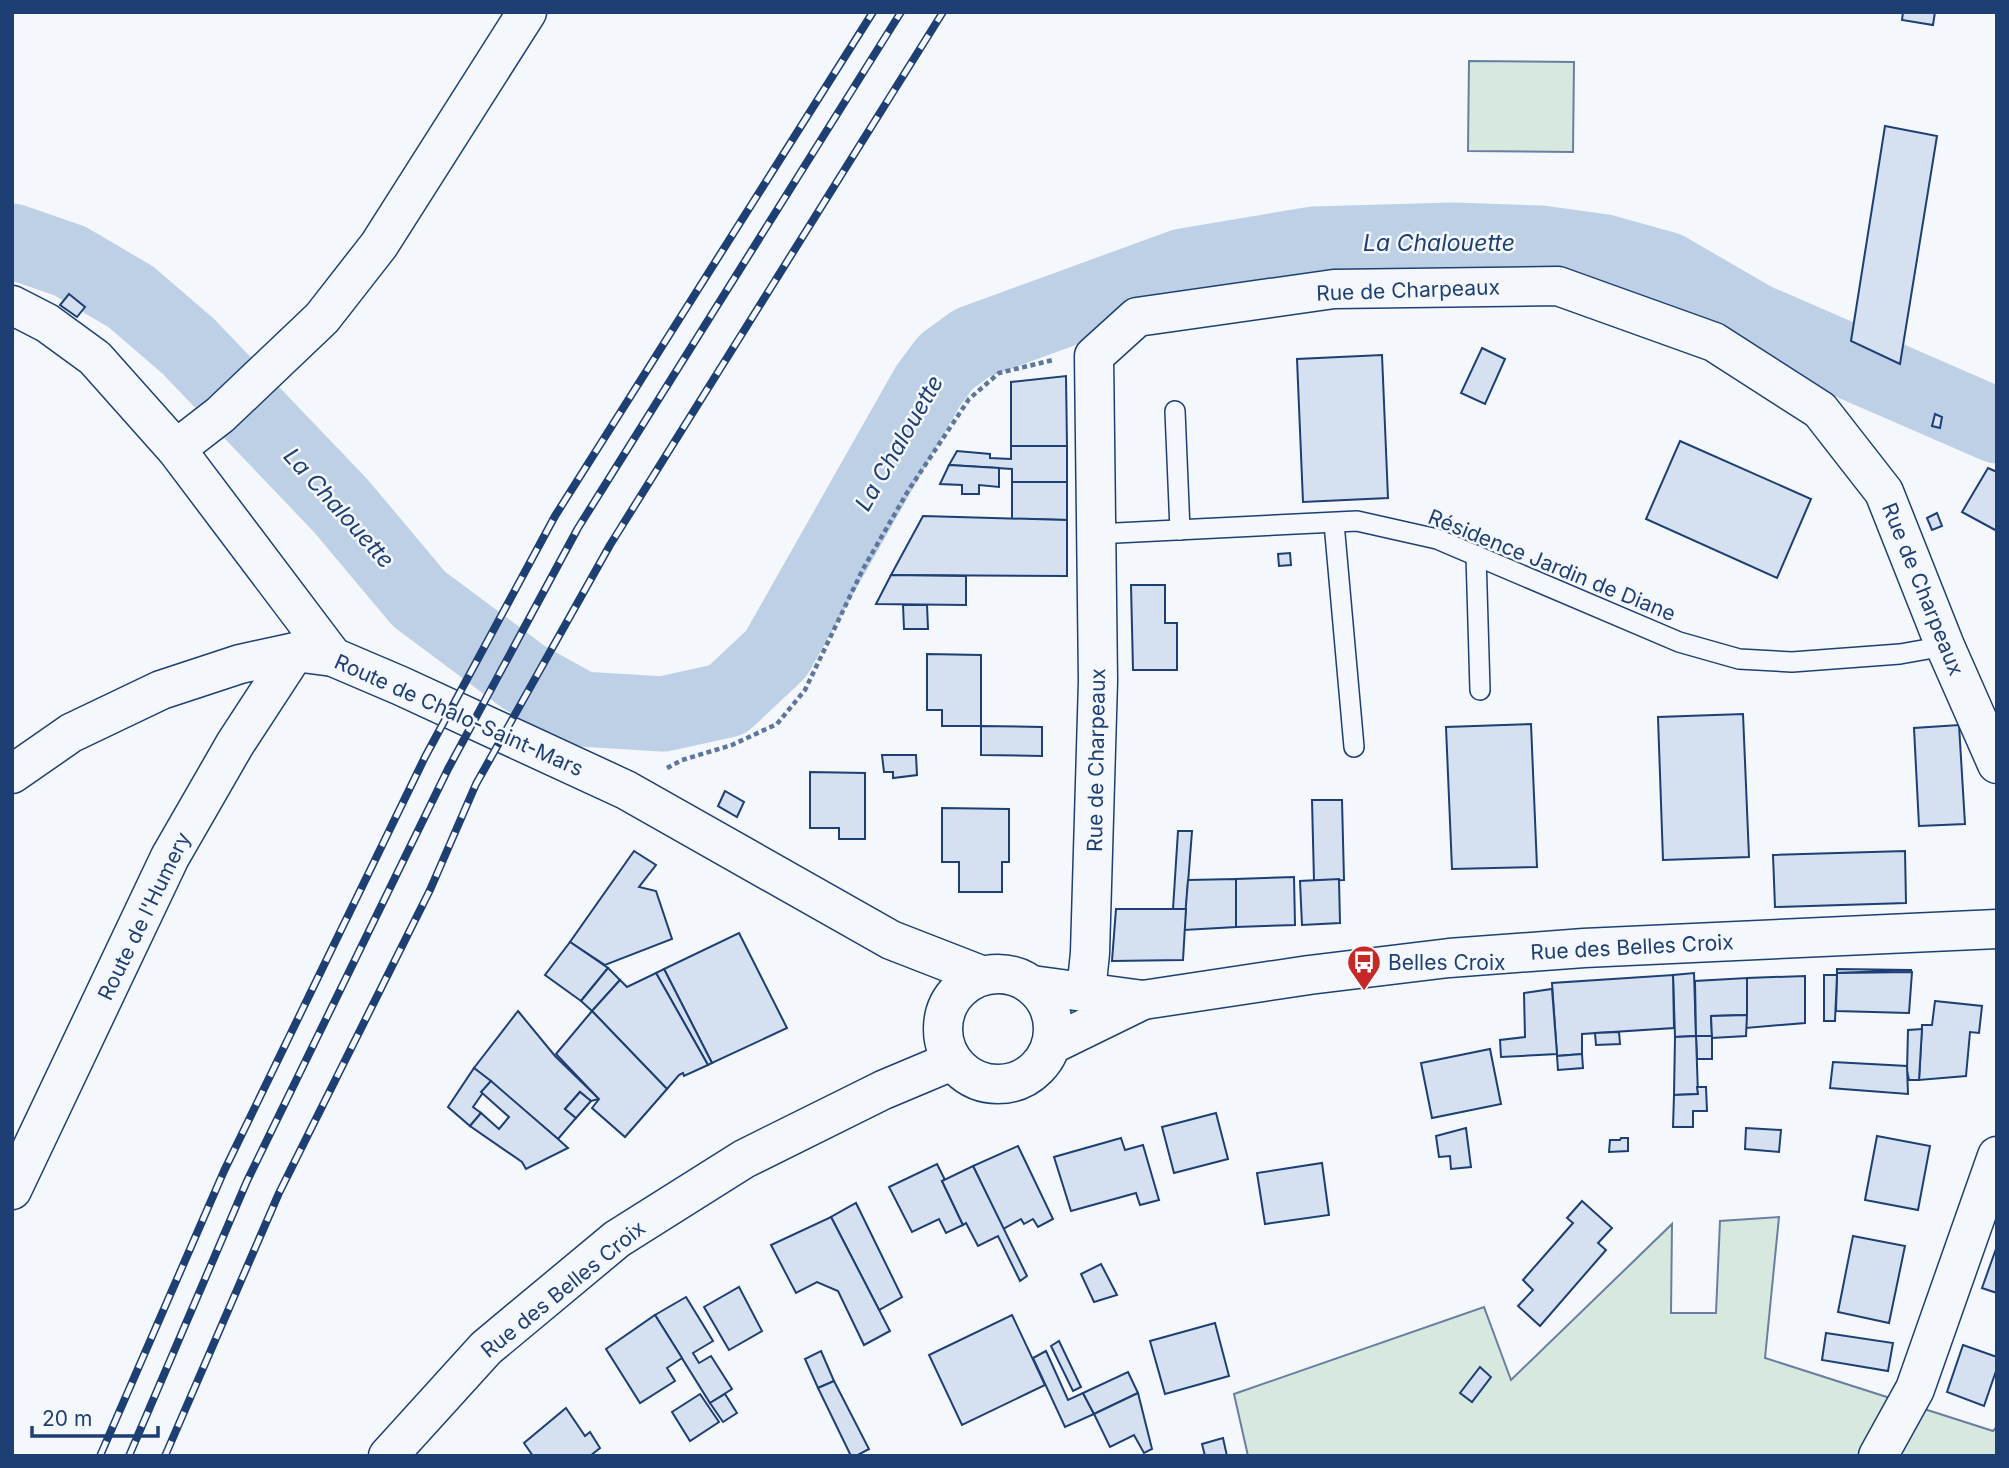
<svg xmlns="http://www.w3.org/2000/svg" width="2009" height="1468" viewBox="0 0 2009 1468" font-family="Inter,sans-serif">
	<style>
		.green { fill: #d7e8df; stroke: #687fa3; stroke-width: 2 }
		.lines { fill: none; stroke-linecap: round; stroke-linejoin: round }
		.river { stroke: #bed0e5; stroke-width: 75 }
		.building { fill: #d5e0f0; stroke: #1d3f73; stroke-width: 2 }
		.service-casing { stroke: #1d3f73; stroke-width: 22 }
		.minor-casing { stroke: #1d3f73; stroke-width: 41 }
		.secondary-casing { stroke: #1d3f73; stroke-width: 41 }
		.path { stroke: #5e769c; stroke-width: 4.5; stroke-dasharray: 5 3.5; stroke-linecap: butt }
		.service { stroke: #f4f7fb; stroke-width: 19 }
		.minor { stroke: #f4f7fb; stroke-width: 38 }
		.secondary { stroke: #f4f7fb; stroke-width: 38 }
		.rail-casing { stroke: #1d3f73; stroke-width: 8 }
		.rail { stroke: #f4f7fb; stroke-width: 5; stroke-dasharray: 16; stroke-linecap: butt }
		.labels { text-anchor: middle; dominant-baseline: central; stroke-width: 5; stroke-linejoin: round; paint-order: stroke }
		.street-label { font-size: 21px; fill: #1d3f73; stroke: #f4f7fb }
		.poi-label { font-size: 21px; fill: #1d3f73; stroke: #f4f7fb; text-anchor: start }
		.water-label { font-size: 23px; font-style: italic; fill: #1d3f73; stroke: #f4f7fb }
	</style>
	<rect width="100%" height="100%" fill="#f4f7fb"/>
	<g class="green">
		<path d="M1469,61L1574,62L1573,152L1468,151Z"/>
		<path d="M1779,1217L1765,1358L1993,1431L1997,1426V1456H1248L1234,1394L1484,1307L1511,1380L1672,1224L1671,1313H1716L1720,1221Z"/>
	</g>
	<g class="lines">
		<path class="river" d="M12,241L70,261L131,297L188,346L341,506L419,599L525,678L581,709L663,714L727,700L776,654L928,386L946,362L972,343L1183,266L1314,244L1453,240L1540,243L1605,252L1666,269L1754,320L1997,426"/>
	</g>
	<g class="building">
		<path d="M1903,12H1935L1933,25L1902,20Z"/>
		<path d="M1885,126L1937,136L1900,364L1851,341Z"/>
		<path d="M69,294L85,307L77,317L60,305Z"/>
		<path d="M1482,348L1505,359L1485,404L1461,393Z"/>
		<path d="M1382,355L1388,498L1303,502L1297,359Z"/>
		<path d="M1066,376L1067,446H1011V382Z"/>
		<path d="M1935,414L1942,417L1940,428L1932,426Z"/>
		<path d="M1680,441L1811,499L1777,578L1646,519Z"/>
		<path d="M1011,446H1067V482H1012V469L949,465L957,451L990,454V458L1011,459Z"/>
		<path d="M949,465L999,468V487L979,485V494H962V485L940,484Z"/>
		<path d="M1988,468L1997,472V531L1962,512Z"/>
		<path d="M1012,482H1067V520L1012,519Z"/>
		<path d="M1937,513L1942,526L1932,530L1927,518Z"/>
		<path d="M923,516L1067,520V576L891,575Z"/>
		<path d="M1290,553L1291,565L1279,566L1278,554Z"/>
		<path d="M891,575L966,576V605L876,604Z"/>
		<path d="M1131,585H1165V623H1177V670H1133Z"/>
		<path d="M903,605H927L928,629H904Z"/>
		<path d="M927,654L981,655V726H942V710H927Z"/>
		<path d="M1743,714L1749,857L1663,860L1658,717Z"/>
		<path d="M1531,724L1537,867L1452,869L1446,727Z"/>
		<path d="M1959,725L1965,824L1919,826L1914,728Z"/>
		<path d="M981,726L1042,727V756L981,755Z"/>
		<path d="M882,755H916L917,775L893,778V772H884Z"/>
		<path d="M810,772L865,773V839H839V828H810Z"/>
		<path d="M725,791L744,802L737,817L718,806Z"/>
		<path d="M1312,800H1342L1344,880L1314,881Z"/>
		<path d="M942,808L1009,809V862H1002V892H959V862H942Z"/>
		<path d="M1178,831H1192L1186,909H1173Z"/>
		<path d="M634,851L656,865L639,887L656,891L672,939L605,965L570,942Z"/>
		<path d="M1905,851L1906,903L1775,907L1773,855Z"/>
		<path d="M1294,877L1295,925L1236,927V879Z"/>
		<path d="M1236,879V927L1184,930L1188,880Z"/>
		<path d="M1339,879L1340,923L1302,925L1300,881Z"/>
		<path d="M1116,909H1186L1183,960L1112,961Z"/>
		<path d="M739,933L787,1028L712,1063L664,969Z"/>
		<path d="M570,942L608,968L581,1001L545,975Z"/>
		<path d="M608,968L620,980L592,1011L581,1001Z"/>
		<path d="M664,969L712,1063L708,1065L656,973Z"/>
		<path d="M1837,969L1912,970L1837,973Z"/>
		<path d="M1912,972L1909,1013L1836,1011L1837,973Z"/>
		<path d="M656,973L708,1065L684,1076L683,1073L679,1075L667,1089L592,1011L620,980L627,987Z"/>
		<path d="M1694,973L1696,1036L1675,1037L1673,975Z"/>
		<path d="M1673,975L1674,1028L1582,1034V1054L1557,1056L1552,983Z"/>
		<path d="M1824,975H1837L1835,1021H1824Z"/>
		<path d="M1805,976V1023L1746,1028L1747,978Z"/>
		<path d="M1747,978V1015L1711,1016L1712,1036H1696L1695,981Z"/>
		<path d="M1552,989L1557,1054L1501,1057L1500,1040L1525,1037L1524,993Z"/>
		<path d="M1935,1001L1982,1006L1979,1033L1970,1032L1966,1076L1919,1080L1922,1025H1932Z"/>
		<path d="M518,1011L555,1056L599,1099L591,1101L580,1092L565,1109L576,1118L558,1139L474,1068Z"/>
		<path d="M592,1011L667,1089L625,1137L592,1108L599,1099L556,1054Z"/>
		<path d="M1747,1015L1746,1036L1712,1038L1711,1016Z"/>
		<path d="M1922,1029L1919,1080H1909L1907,1071L1908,1030Z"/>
		<path d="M1619,1032L1620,1044L1596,1045L1595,1033Z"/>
		<path d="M1696,1036H1712V1059H1697Z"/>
		<path d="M1696,1036L1698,1094L1674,1095L1675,1037Z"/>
		<path d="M1490,1049L1501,1104L1432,1118L1421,1063Z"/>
		<path d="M1582,1054L1583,1068L1558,1070L1557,1056Z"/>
		<path d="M1833,1062L1907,1066L1908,1094L1830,1088Z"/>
		<path d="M474,1068L491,1081L473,1107L481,1113L470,1126L448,1107Z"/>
		<path d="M491,1081L558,1139L568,1148L526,1169L522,1162L470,1126L481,1113L499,1129L509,1117L481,1092Z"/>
		<path d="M1697,1087H1706L1707,1111H1693V1127H1673L1674,1095L1698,1094Z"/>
		<path d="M580,1092L591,1101L576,1118L565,1109Z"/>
		<path d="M1216,1113L1228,1159L1174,1173L1162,1127Z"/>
		<path d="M1466,1128L1471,1167L1451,1169L1450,1156L1439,1157L1436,1136Z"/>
		<path d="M1746,1128L1781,1130L1779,1152L1745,1149Z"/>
		<path d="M1877,1136L1930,1146L1918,1210L1865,1200Z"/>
		<path d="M1121,1138L1125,1150L1143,1145L1159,1200L1140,1205L1136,1193L1071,1211L1054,1157Z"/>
		<path d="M1621,1138H1628V1151L1609,1152L1610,1140H1620Z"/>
		<path d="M1018,1146L1053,1219L1038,1227L1033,1219L1024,1224L1021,1219L1003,1229L973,1166Z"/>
		<path d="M1322,1163L1329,1215L1265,1224L1257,1173Z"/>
		<path d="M937,1164L945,1180L942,1181L963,1225L946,1233L939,1219L912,1232L889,1187Z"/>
		<path d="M973,1166L1027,1276L1020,1281L998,1236L978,1246L966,1223L963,1225L942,1181Z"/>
		<path d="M1582,1201L1612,1228L1598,1243L1606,1250L1540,1326L1518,1306L1533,1290L1523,1280L1573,1223L1567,1218Z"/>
		<path d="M856,1203L902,1297L879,1310L831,1217Z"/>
		<path d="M831,1217L890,1331L864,1345L838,1291L817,1282L796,1293L771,1245Z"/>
		<path d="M1853,1236L1905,1246L1889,1323L1838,1312Z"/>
		<path d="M1997,1246V1293L1982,1288Z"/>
		<path d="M1101,1264L1117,1295L1094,1302L1081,1274Z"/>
		<path d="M739,1287L762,1331L729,1350L704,1307Z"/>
		<path d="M686,1297L713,1341L693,1353L699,1363L711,1356L732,1389L710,1403L655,1315Z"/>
		<path d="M655,1315L682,1358L667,1368L675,1381L640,1403L606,1349Z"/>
		<path d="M1012,1315L1045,1385L962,1425L929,1355Z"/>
		<path d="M1215,1323L1229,1376L1165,1394L1150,1341Z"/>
		<path d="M1826,1333L1893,1343L1888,1371L1822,1360Z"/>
		<path d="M1059,1341L1081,1387L1073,1391L1051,1346Z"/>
		<path d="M1963,1345L1997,1357V1368L1984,1406L1947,1392Z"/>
		<path d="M821,1351L834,1381L818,1388L805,1359Z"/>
		<path d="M1046,1351L1068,1400L1083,1393L1094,1414L1065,1427L1033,1358Z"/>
		<path d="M1480,1367L1491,1377L1472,1402L1460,1393Z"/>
		<path d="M1128,1372L1138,1393L1094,1414L1083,1393Z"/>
		<path d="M834,1381L869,1449L856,1456H851L818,1388Z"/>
		<path d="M1138,1393L1152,1449L1144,1453L1134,1435L1110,1447L1094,1414Z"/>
		<path d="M700,1394L719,1422L690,1441L672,1412Z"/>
		<path d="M725,1394L737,1413L723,1422L710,1403Z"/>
		<path d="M566,1408L585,1436L590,1432L600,1448L590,1456H533L524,1443Z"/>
		<path d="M1223,1438L1227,1456H1205L1202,1444Z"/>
	</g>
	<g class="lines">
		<g class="service-casing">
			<g id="service">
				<path d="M1175,411L1180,530"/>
				<path d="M1334,523L1354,747"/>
				<path d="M1096,534L1357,521L1437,539L1679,642L1739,659L1792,662L1900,654L1945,646"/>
				<path d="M1476,555L1480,690"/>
			</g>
		</g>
		<g class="minor-casing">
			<g id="minor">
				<path d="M12,305L47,323L95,358L176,449L333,657"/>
				<path d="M176,449L220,415L322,318L379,245L527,12"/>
				<path d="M1086,992L1090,953L1098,681L1094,356L1137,317L1334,289L1558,286L1714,342L1820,410L1884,492L1945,646L1997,764"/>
				<path d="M12,1190L170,857L235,744L295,652"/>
				<path d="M1878,1456L1915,1389L1997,1156"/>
			</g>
		</g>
		<g class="secondary-casing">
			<g id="secondary">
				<path d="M12,774L71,733L161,690L240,664L295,652L333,657L401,686L626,790L891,940L981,975"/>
				<circle cx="998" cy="1029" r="55"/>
				<path d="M1032,985L1143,1000L1309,975L1449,958L1584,948L1997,929"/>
				<path d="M1051,1045L1143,1000"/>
				<path d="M388,1456L486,1348L617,1239L744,1159L883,1090L952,1061"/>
			</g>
		</g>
		<path class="path" d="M667,768L682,760L732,745L777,724L805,690L863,569L908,491L969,399L999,373L1053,360"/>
		<use href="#service" class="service"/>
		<use href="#minor" class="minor"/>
		<use href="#secondary" class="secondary"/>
		<g class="rail-casing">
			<g id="rail">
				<path d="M100,1456L224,1171L425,757L555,516L873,12"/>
				<path d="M129,1456L247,1181L448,769L578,528L901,12"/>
				<path d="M165,1456L279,1193L430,890L476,784L610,545L943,12"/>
			</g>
		</g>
		<use href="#rail" class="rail"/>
	</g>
	<defs>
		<g id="bus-pin" transform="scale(1.75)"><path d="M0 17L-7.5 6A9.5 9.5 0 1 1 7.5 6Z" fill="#c62828" stroke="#f4f7fb"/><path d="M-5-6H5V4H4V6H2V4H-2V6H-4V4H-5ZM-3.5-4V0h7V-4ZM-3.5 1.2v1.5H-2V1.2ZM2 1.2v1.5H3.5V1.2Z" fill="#fff"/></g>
	</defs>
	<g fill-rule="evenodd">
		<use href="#bus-pin" x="1364" y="962"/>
	</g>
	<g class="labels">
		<g class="street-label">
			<text transform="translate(1408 290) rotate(-2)">Rue de Charpeaux</text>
			<text transform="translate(1552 565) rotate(22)">Résidence Jardin de Diane</text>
			<text transform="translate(1923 589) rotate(68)">Rue de Charpeaux</text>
			<text transform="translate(459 715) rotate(24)">Route de Chalo-Saint-Mars</text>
			<text transform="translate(1096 760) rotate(-89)">Rue de Charpeaux</text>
			<text transform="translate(144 916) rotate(-64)">Route de l'Humery</text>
			<text transform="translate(1632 947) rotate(-3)">Rue des Belles Croix</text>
			<text transform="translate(563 1289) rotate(-39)">Rue des Belles Croix</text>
		</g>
		<g class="poi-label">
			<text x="1388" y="962">Belles Croix</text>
		</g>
		<g class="water-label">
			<text x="1439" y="243">La Chalouette</text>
			<text transform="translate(899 443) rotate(-60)">La Chalouette</text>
			<text transform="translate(339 508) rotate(48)">La Chalouette</text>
		</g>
	</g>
	<rect width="2009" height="1468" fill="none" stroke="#1d3f73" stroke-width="28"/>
	<path d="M32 1426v10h126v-10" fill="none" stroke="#1d3f73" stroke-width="3.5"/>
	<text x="42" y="1426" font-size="21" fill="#1d3f73" stroke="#f4f7fb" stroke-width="5" paint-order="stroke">20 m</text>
</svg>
